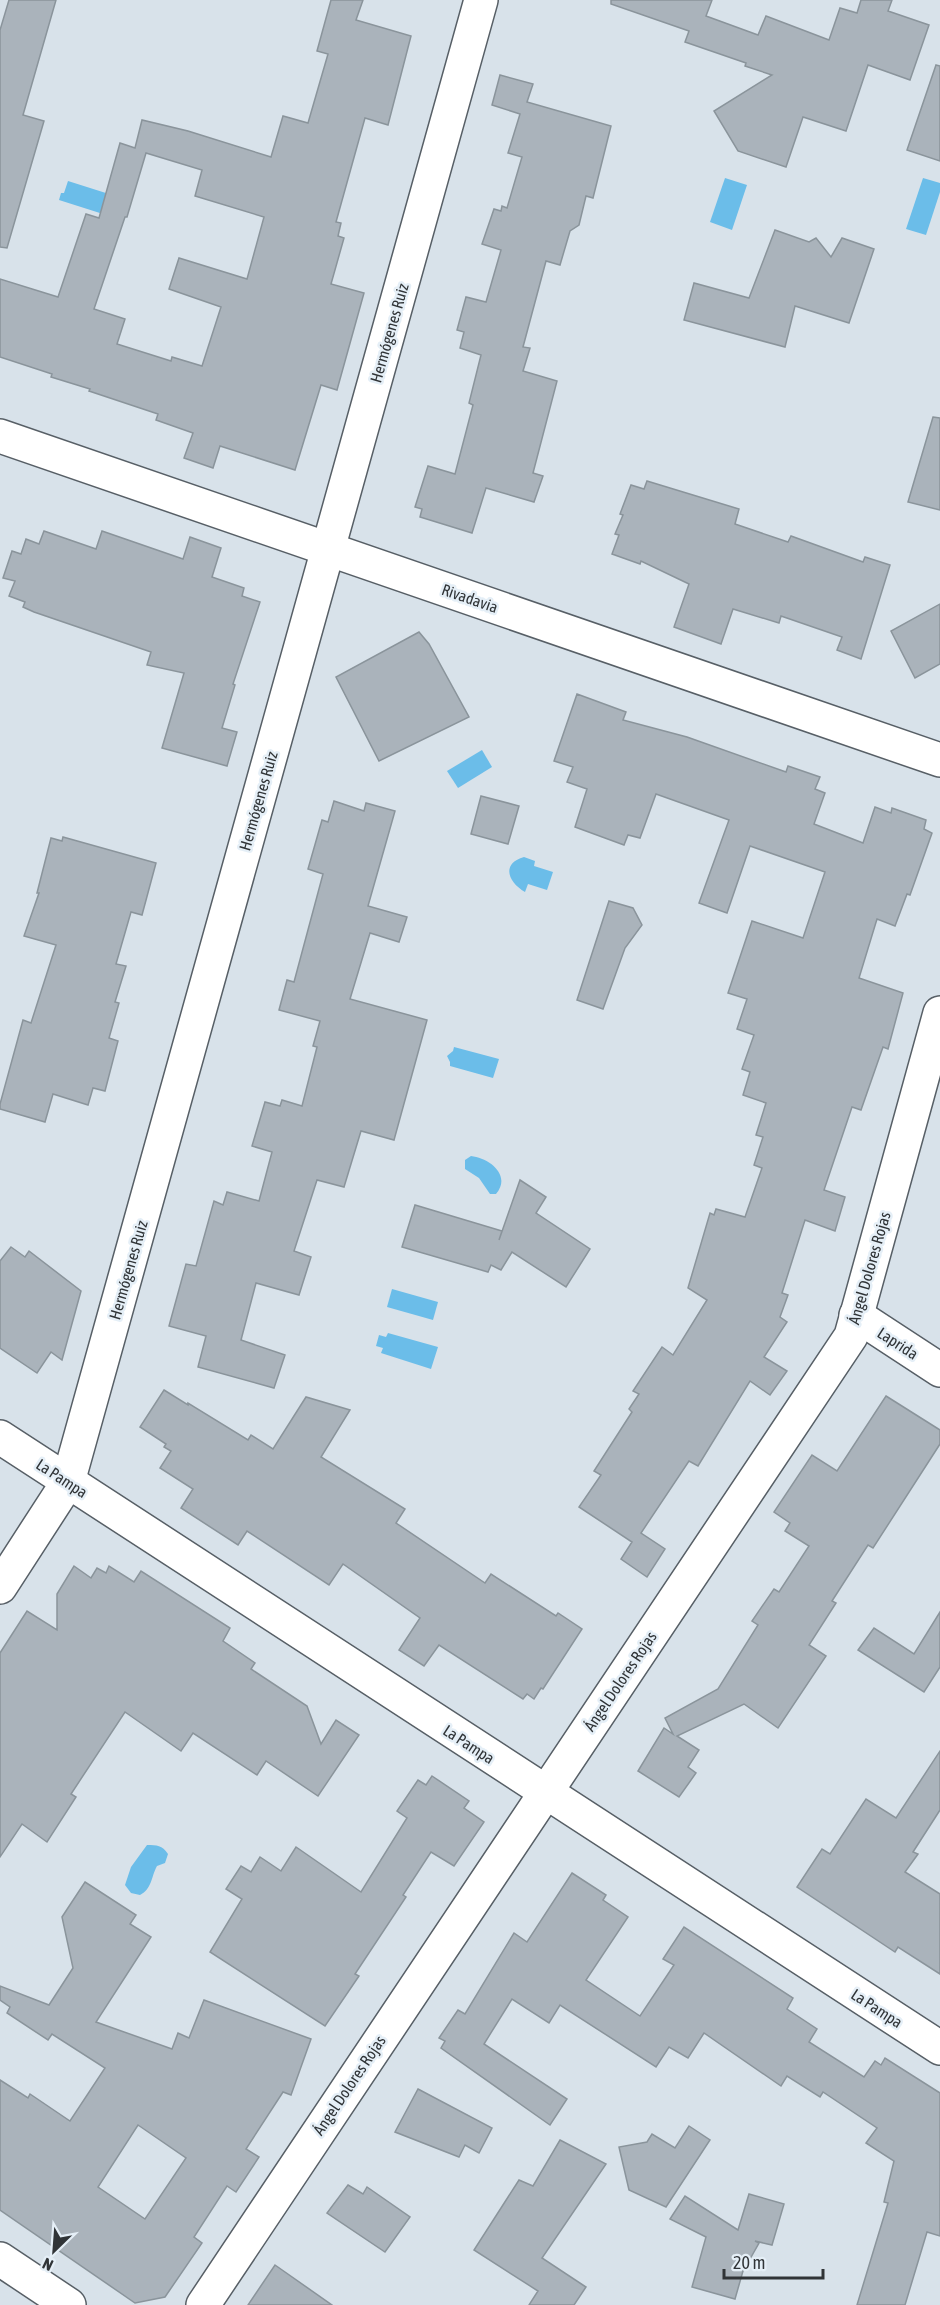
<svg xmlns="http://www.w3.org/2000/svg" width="940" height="2305" viewBox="0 0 940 2305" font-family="'Asap Condensed',sans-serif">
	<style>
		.water { fill: #6bbde9 }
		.building { fill: #aab3bb; stroke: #8a949b; stroke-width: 1.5; fill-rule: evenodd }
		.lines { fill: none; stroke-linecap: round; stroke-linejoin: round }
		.minor-casing { stroke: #575f66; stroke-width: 36 }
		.minor { stroke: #fff; stroke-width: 33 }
		.labels { text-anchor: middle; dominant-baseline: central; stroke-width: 5; stroke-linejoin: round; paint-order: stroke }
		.street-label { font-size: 16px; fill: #303437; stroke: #e5eff7 }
	</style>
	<rect width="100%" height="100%" fill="#d8e2ea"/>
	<g class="water">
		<path d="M725,178L747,185L732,230L710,222Z"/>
		<path d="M923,178L940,183V192L926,235L906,229Z"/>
		<path d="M68,181L109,194L103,214L59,200L61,193H64Z"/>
		<path d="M482,750L492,767L458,788L447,771Z"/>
		<path d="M524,857L535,861L534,866L553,872L547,890L528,884L525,892C509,883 500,864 524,857Z"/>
		<path d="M454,1047L499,1059L493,1078L450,1066V1062L447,1056L453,1051Z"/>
		<path d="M471,1156C489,1158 512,1175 496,1194H490L479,1178L465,1169V1160Z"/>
		<path d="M392,1289L438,1302L433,1320L387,1307Z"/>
		<path d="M388,1333L438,1347L431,1369L381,1353L383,1348L376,1346L379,1335L386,1337Z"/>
		<path d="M147,1845C157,1845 162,1845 168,1854L165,1863L157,1866C151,1877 152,1889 140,1895L131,1893L125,1885L131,1867Z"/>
	</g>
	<g class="building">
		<path d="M9,0H56L23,115L44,121L7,248L0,247V30Z"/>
		<path d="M331,0H363L356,20L411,36L388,125L365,118L336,222L341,223L338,236L344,238L331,284L364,293L337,390L321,385L295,470L220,446L213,468L184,458L193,433L156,420L158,414L89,391L90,389L51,377L52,374L0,357V279L58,297L86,214L99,218L120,143L135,148L142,120L188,131L271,157L283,116L308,123L328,54L317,51ZM146,153L202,170L195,196L264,217L247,279L179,258L169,289L221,307L202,366L172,357L171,361L117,344L125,319L94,309L125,217H127Z"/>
		<path d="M611,0H712L706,16L758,35L766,16L829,40L840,8L857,13L861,0H892L888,11L929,25L910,80L868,65L846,131L803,117L786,167L738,151L714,111L772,75L745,66L746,63L685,42L689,31L611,4Z"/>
		<path d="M936,65L940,66V161L907,150Z"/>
		<path d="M500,75L533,84L527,102L611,126L593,198L586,196L579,225L570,231L560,265L546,261L523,347L530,348L523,371L557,381L533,473L543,476L534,502L486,488L472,533L420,517L422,509L415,507L428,466L455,474L473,405L469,403L481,355L460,348L464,332L457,330L466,297L486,302L501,250L482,244L494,209L501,211L502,206L507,208L522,157L508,153L520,114L492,105Z"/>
		<path d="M775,230L809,242L816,238L831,257L842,238L874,249L849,323L795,306L785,347L684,320L694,283L749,298Z"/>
		<path d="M933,417L940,418V510L908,502Z"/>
		<path d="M647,481L739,509L735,524L788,542L791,536L863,562L865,557L890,565L861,659L837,650L842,637L781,616L779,623L733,609L721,644L674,627L689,584L641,561L640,564L612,554L619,535L615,534L623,515L620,514L631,485L644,489Z"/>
		<path d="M44,531L96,549L102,531L183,559L190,537L221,548L212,577L244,588L242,596L260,602L233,684L235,685L222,728L237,732L227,766L162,748L184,673L147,665L151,652L34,612L23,607L25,602L9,596L15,581L3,578L12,551L21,554L26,539L39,544Z"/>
		<path d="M940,604V664L915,678L891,631Z"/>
		<path d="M419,632L429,644L469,717L379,761L336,677Z"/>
		<path d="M577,694L626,712L623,720L687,737L786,772L788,766L820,777L815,789L825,793L814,824L863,843L875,807L891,813L892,808L926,820L924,829L932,833L910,895L907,894L895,926L877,919L859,978L903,993L888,1049L883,1047L861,1110L852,1107L824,1190L845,1197L835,1231L805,1220L782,1293L788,1295L780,1317L787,1322L764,1357L787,1371L770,1395L750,1381L698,1466L689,1461L641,1533L665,1549L647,1577L621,1559L632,1542L579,1507L601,1475L594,1471L632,1412L629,1409L639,1394L633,1391L662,1347L673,1355L707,1300L688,1288L710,1213L714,1215L716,1209L745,1217L762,1168L754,1165L763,1137L756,1135L766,1103L743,1095L750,1072L742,1069L754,1035L737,1029L747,999L728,993L752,921L803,938L825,872L750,846L727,913L699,903L729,820L656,794L640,838L628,835L624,845L575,827L587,789L567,782L573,767L554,761Z"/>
		<path d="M481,796L519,806L508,844L471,834Z"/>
		<path d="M334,801L364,811L366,803L395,811L368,906L407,917L399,942L370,933L350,999L427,1020L394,1140L361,1131L344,1187L317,1180L294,1251L311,1257L299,1295L256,1283L241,1340L285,1355L274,1388L198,1367L206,1336L169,1326L186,1264L196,1266L214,1201L223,1205L227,1192L259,1201L272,1152L252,1146L265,1102L280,1106L282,1100L302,1106L317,1047L313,1046L320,1021L279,1010L287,980L294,982L323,874L308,869L322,820L328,822Z"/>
		<path d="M63,837L156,863L142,915L131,912L116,964L126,966L115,1002L119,1003L109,1038L118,1041L105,1091L93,1088L88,1105L53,1094L45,1122L0,1109V1104L23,1020L31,1023L56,945L24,936L39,893H37L51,838L62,841Z"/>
		<path d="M609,901L633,908L642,925L625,948L603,1009L577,1000Z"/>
		<path d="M520,1180L546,1197L536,1213L590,1249L566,1287L512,1252L501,1270L491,1265L488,1272L402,1247L415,1205L502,1231L499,1240Z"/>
		<path d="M11,1247L25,1257L29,1251L81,1291L62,1360L51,1352L37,1373L0,1348V1261Z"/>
		<path d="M164,1390L188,1405V1403L248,1440L251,1435L273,1449L306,1397L350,1410L321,1457L405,1509L396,1523L485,1583L491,1574L556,1616L558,1613L582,1629L543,1689L541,1688L534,1699L527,1694L523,1699L439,1645L424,1666L399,1650L420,1618L343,1564L329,1585L247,1531L238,1545L181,1508L193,1489L160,1468L171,1451L164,1447L166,1444L140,1427Z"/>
		<path d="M886,1396L940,1430V1444L873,1548L868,1545L832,1601L836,1603L809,1645L826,1656L778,1728L744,1704L677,1736L699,1750L688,1767L696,1773L679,1797L638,1771L664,1728L673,1734L665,1718L718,1689L758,1625L752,1621L774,1589L779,1592L809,1546L785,1531L790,1523L774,1512L812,1455L837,1471Z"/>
		<path d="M74,1566L91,1578L97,1568L106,1573L109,1566L134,1582L141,1571L230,1628L223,1641L255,1663L251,1669L307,1706L321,1744L336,1720L359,1735L318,1796L266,1761L257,1775L193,1733L181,1751L125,1712L71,1794L76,1797L47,1842L22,1824L0,1857V1653L27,1611L57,1630V1594Z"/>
		<path d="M940,1612V1667L924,1692L858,1650L874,1628L914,1654Z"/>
		<path d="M940,1751V1810L913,1852L918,1854L905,1872L940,1894V1974L898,1947L895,1952L797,1887L822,1849L830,1854L866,1799L896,1818Z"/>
		<path d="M432,1776L469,1801L464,1808L484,1822L454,1866L431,1852L403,1895L406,1897L355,1974L359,1976L325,2026L210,1952L242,1899L226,1889L241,1866L251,1872L260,1857L281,1871L296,1847L361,1892L407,1818L397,1811L418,1780L426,1785Z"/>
		<path d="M572,1873L606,1895L603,1900L628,1917L586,1980L640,2016L674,1965L663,1959L684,1927L793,1998L787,2009L817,2029L809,2042L864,2077L875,2061L881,2065L885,2058L940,2093V2236L927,2232L905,2305H857L888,2203L884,2202L894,2161L866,2143L877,2128L823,2092L820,2097L787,2076L781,2086L704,2033L688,2058L669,2047L656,2067L560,2005L549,2023L512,1999L484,2044L567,2099L550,2125L441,2048L445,2041L439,2038L458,2010L465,2014L514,1933L527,1942Z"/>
		<path d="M85,1882L136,1915L130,1924L151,1937L96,2022L172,2049L178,2033L189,2038L204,2000L311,2039L291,2095L283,2092L246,2149L259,2157L236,2192L227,2186L194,2237L202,2243L165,2297L135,2303L0,2210V2080L28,2098L30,2094L70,2121L105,2068L52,2034L48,2040L7,2013L10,2007L0,2000V1986L49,2005L73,1968L62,1917ZM138,2125L186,2158L145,2219L98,2187Z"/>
		<path d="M418,2089L492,2128L479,2153L465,2145L459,2157L395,2132Z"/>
		<path d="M689,2126L710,2140L666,2207L629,2190L619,2147L647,2142L652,2134L675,2148Z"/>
		<path d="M560,2140L606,2164L542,2258L586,2287L574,2305H529L538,2291L474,2250L519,2180L533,2186Z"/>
		<path d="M348,2185L363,2194L367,2187L410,2217L385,2252L327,2213Z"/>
		<path d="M749,2194L784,2204L772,2245L755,2241L759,2243L750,2259L747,2257L735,2299L692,2287L706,2237L670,2219L685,2196L738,2230Z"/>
		<path d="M275,2265L332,2305H248Z"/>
	</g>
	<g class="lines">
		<g class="minor-casing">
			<g id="minor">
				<path d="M0,436L940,760"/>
				<path d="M856,1315L940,1370"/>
				<path d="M0,1437L940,2048"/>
				<path d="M0,1587L68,1482L481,0"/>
				<path d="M0,2259L69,2305"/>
				<path d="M203,2305L851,1336L940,1013"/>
			</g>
		</g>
		<use href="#minor" class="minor"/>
	</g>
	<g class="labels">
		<g class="street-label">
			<text transform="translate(389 333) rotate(-74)">Hermógenes Ruiz</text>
			<text transform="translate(470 598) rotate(19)">Rivadavia</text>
			<text transform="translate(258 801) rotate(-74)">Hermógenes Ruiz</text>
			<text transform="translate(869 1268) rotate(-74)">Ángel Dolores Rojas</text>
			<text transform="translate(128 1270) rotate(-74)">Hermógenes Ruiz</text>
			<text transform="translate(898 1343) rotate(33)">Laprida</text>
			<text transform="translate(62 1478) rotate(33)">La Pampa</text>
			<text transform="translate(620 1681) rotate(-56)">Ángel Dolores Rojas</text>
			<text transform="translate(469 1744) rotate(33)">La Pampa</text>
			<text transform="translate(877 2008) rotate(33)">La Pampa</text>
			<text transform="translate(349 2085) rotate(-56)">Ángel Dolores Rojas</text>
		</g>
	</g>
	<g transform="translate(54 2251) rotate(205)" stroke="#e5eff7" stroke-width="4.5" paint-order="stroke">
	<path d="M0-4.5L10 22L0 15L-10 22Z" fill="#303437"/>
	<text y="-9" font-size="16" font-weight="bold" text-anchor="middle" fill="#303437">N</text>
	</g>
	<path d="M724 2269v9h99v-9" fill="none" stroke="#303437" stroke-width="3"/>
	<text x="733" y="2269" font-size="18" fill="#303437" stroke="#e5eff7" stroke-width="4.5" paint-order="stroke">20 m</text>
</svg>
